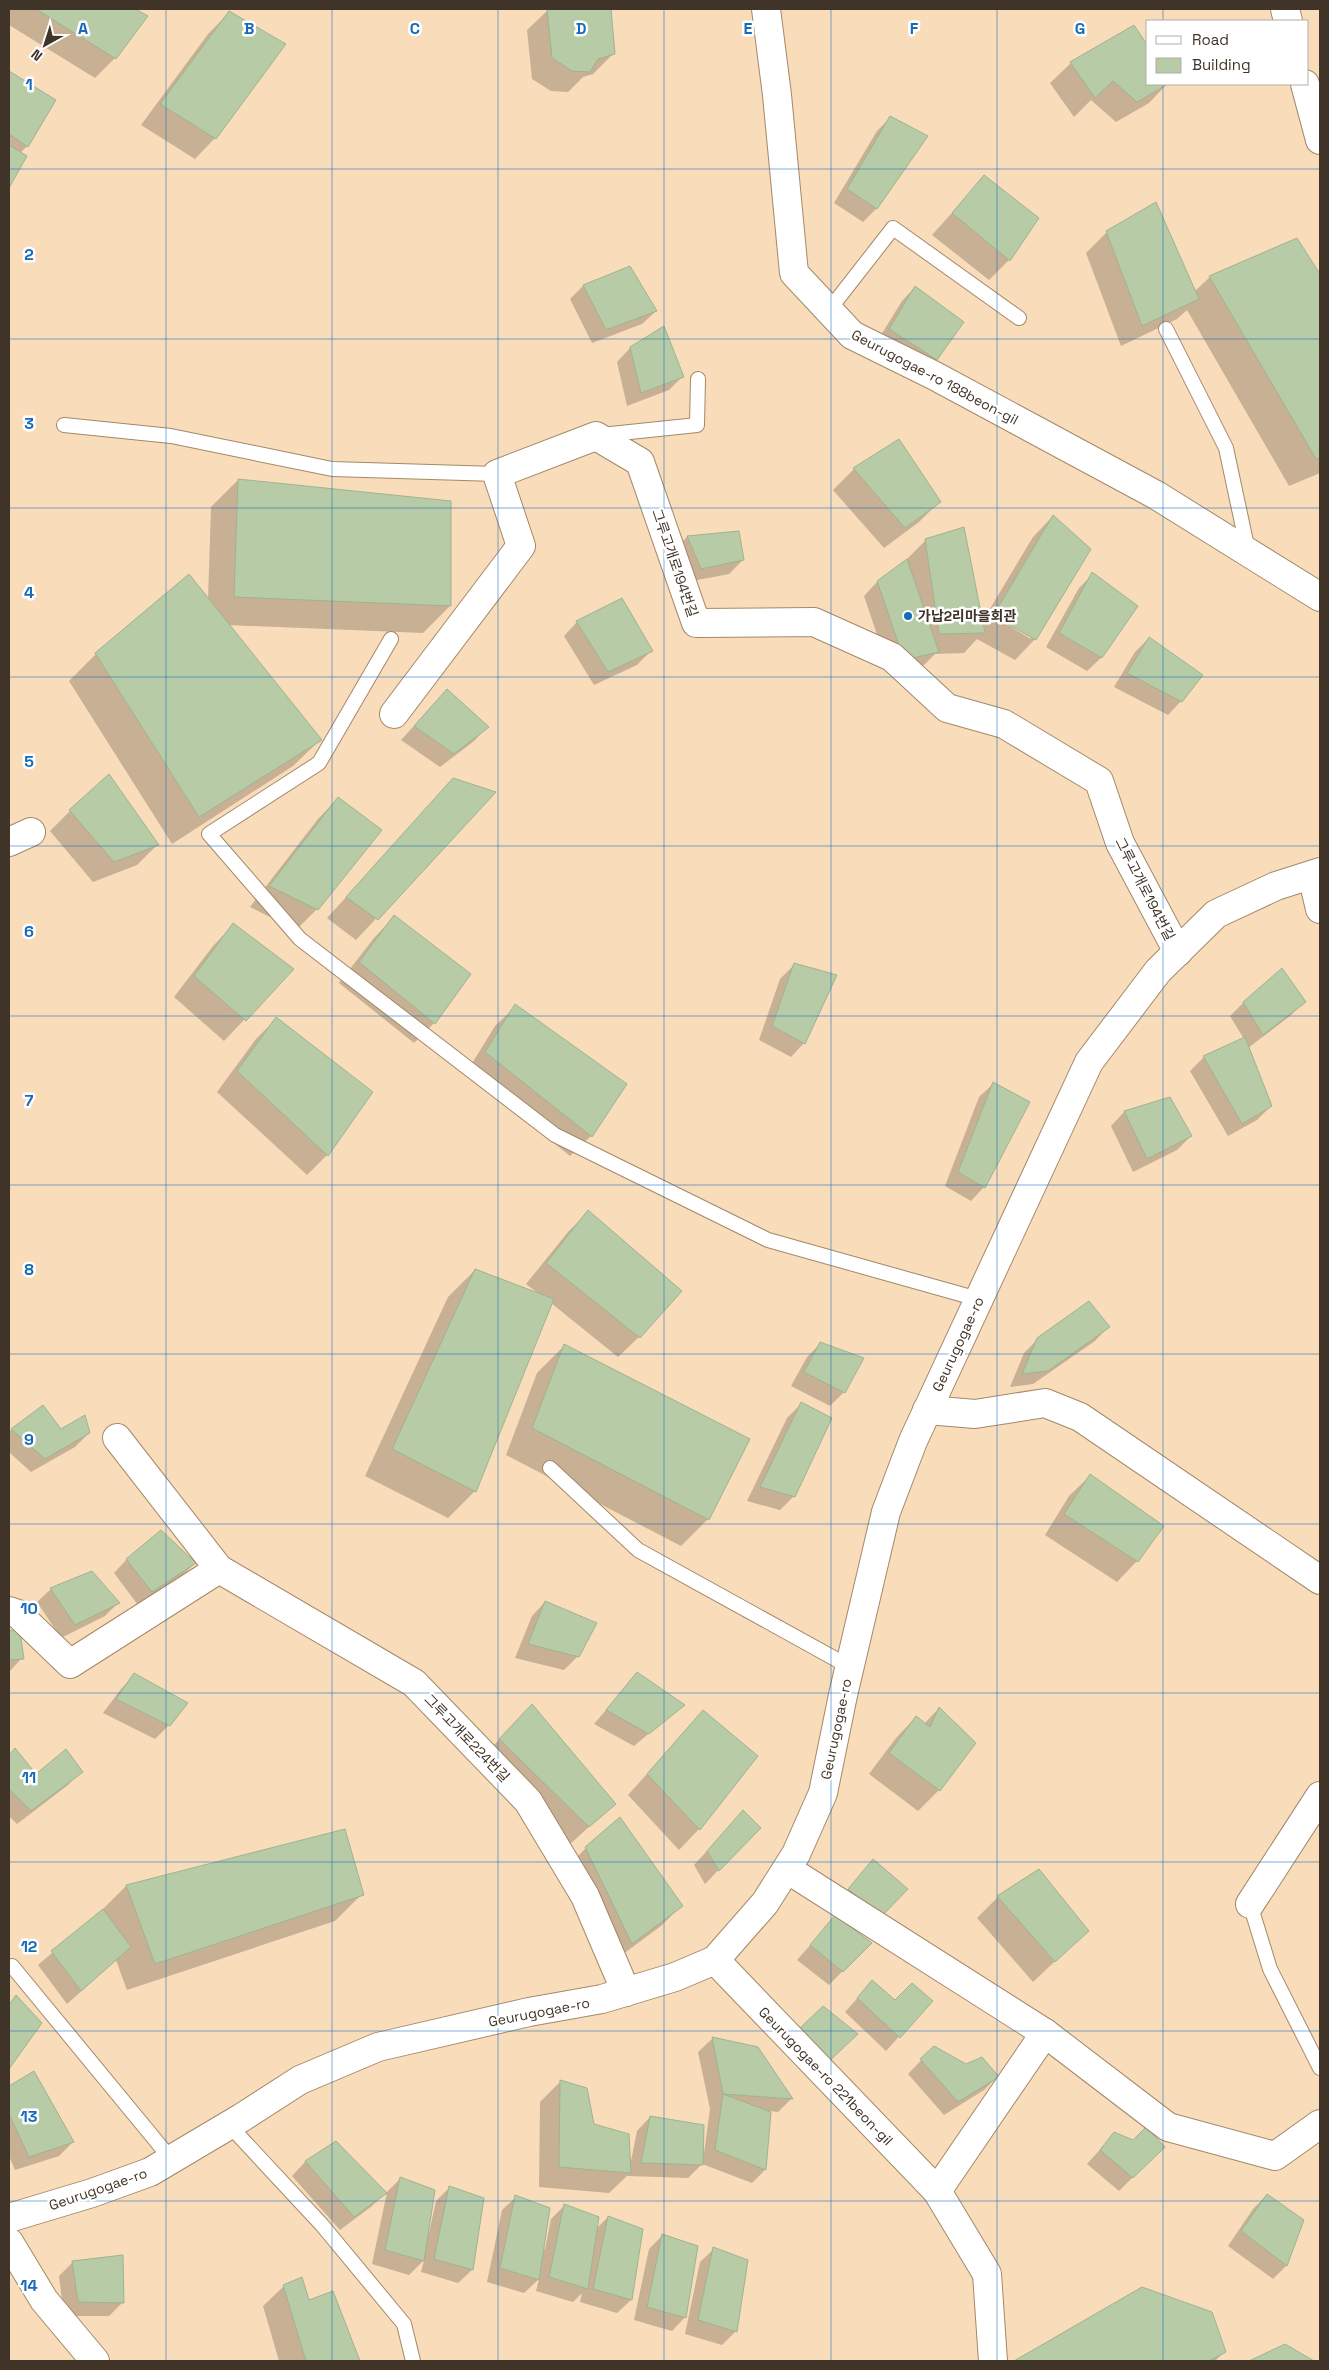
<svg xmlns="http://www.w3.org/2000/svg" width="1329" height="2370" viewBox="0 0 1329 2370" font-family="'Space Grotesk','Noto Sans KR',sans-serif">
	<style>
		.shadow { fill: #0003 }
		.building { fill: #b6cba6; stroke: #9fb390 }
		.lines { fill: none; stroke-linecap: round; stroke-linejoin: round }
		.service-casing { stroke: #a3896a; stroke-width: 16 }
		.minor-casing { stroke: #a3896a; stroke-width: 30 }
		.tertiary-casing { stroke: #a3896a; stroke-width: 30 }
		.service { stroke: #fff; stroke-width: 14 }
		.minor { stroke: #fff; stroke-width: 28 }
		.tertiary { stroke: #fff; stroke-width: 28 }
		.grid { fill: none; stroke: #156bb9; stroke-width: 1; stroke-opacity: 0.55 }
		.poi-dot { fill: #156bb9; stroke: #fff; stroke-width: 2 }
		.labels { text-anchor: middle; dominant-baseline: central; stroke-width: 5; stroke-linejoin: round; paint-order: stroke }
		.street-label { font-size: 14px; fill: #3f3427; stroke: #fff }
		.poi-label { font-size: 14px; font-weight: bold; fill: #3f3427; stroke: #fff; text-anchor: start }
		.grid-label { font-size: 16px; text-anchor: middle; font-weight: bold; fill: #156bb9; stroke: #fff; stroke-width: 5; stroke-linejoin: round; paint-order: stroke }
	</style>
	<rect width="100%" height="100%" fill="#f9dcba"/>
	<g class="shadow">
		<path d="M9,9H132L146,17L115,58L95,78L9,25Z"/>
		<path d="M610,9L614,53L593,74L583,77L568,92L551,91L532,79L527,30L548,10Z"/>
		<path d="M229,13L215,138L195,159L141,125L208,34Z"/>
		<path d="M1071,63L1148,84H1167L1149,103L1116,122L1091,100L1074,117L1050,83Z"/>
		<path d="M9,73L54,100L27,146L20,153L26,156L9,186Z"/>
		<path d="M890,118L926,137L876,209L863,222L834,203L877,131Z"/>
		<path d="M984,177L1009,260L989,280L932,235Z"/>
		<path d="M1107,232L1194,292L1210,277L1297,239L1320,276V473L1289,486L1187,310L1177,319L1121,346L1086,253Z"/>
		<path d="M583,286L656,311L642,324L592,343L570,299Z"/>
		<path d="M915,287L936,359L922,373L876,343L902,301Z"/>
		<path d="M630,348L683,376L669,390L627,406L617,362Z"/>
		<path d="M899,441L939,502L919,522L884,548L833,490L854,469Z"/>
		<path d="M238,480L450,606L423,633L228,625L320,740L293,766L172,844L69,681L96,654L208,600L211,507Z"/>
		<path d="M1053,516L1035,639L1015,660L977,639L964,653L935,654L924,665L890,673L864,596L877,582L905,561L926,540L982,622L988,613L1031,639V636L988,612L1033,537Z"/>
		<path d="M738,532L743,560L729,574L687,582L674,550L687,537Z"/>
		<path d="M1093,574L1136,607L1101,658L1087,671L1046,647L1079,588Z"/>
		<path d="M577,622L651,651L637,665L594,685L564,636Z"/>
		<path d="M1149,638L1181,701L1168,715L1114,687L1135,652Z"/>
		<path d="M447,690L487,727L474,741L440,767L401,740Z"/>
		<path d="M454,779L448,841L356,940L327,918Z"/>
		<path d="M338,798L317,909L296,930L250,907L318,819Z"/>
		<path d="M70,811L157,845L137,865L93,882L50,831Z"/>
		<path d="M394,917L434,1023L414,1043L339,983L374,938Z"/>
		<path d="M233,925L292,969L224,1041L174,997L213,946Z"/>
		<path d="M794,965L804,1043L791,1057L759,1040L780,979Z"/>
		<path d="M1244,1002H1304L1290,1016L1248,1048L1271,1106L1257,1120L1228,1136L1190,1071L1204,1057L1244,1039L1230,1016Z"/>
		<path d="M516,1006L591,1136L570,1156L466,1073L495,1026Z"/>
		<path d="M276,1019L327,1155L307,1175L217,1092L256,1039Z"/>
		<path d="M993,1084L984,1187L971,1201L945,1186L979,1097Z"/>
		<path d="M1170,1098L1191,1136L1177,1150L1133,1172L1111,1126L1124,1112Z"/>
		<path d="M588,1212L639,1337L618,1357L551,1303L475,1491L448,1518L365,1476L448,1297L475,1270L538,1293L526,1284L568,1232Z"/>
		<path d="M1108,1327L1095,1341L1033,1384L1010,1387L1024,1353L1038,1339Z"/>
		<path d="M820,1344L863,1359L844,1392L830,1406L791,1386L807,1357Z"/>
		<path d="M564,1346L708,1519L681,1546L506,1455L537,1373Z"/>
		<path d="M801,1404L794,1496L780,1510L747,1501L787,1418Z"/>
		<path d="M12,1429L61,1431L89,1433L75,1447L31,1472L9,1452V1432Z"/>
		<path d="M1090,1476L1137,1561L1117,1582L1045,1535L1069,1496Z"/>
		<path d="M127,1559L195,1563L181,1577L138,1605L114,1573Z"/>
		<path d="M51,1589L118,1603L105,1616L61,1638L37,1602Z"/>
		<path d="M545,1602L578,1656L564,1670L515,1658L532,1616Z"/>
		<path d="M9,1631L18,1633L22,1658L9,1672Z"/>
		<path d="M637,1674L683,1705L634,1746L594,1724Z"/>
		<path d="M134,1675L169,1725L155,1739L103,1713L121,1689Z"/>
		<path d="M939,1708L974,1743L939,1790L918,1811L869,1774L896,1738L916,1717L924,1724Z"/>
		<path d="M703,1712L756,1756L699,1829L679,1850L628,1795Z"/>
		<path d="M512,1726L614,1804L568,1846L480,1760Z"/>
		<path d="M15,1750L36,1776L81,1771L68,1785L17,1824L9,1816V1756Z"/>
		<path d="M743,1812L759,1828L705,1884L694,1865Z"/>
		<path d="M344,1830L362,1894L335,1921L127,1990L116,1960L67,2004L38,1965L99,1913L126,1886Z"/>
		<path d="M586,1848L681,1906L661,1926L611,1963L565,1869Z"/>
		<path d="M873,1861L867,1929L836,1903Z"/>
		<path d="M1039,1871L1087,1931L1033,1982L977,1918L998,1897Z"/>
		<path d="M835,1917L870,1943L829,1985L797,1960Z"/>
		<path d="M872,1982L895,2002L931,2001L886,2051L845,2012Z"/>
		<path d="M16,1997L40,2023L9,2067V2005Z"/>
		<path d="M712,2039L757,2048L792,2098L778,2112L770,2111L765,2170L752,2183L702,2164L688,2178L627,2176L609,2193L539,2187L540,2102L561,2081L593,2125L630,2166L637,2131L650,2117L704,2153L710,2109L698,2052Z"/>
		<path d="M934,2047L966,2066L997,2077L984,2090L944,2115L908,2074Z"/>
		<path d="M33,2073L73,2142L59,2156L15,2170L9,2156V2088Z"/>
		<path d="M1114,2134L1133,2142L1163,2147L1119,2191L1087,2164Z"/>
		<path d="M335,2142L385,2193L372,2206L340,2230L292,2176L305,2162Z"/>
		<path d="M401,2178L427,2233H429L436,2201L450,2187L472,2270L458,2283L421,2272L424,2260L409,2275L372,2264L387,2192Z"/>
		<path d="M1267,2195L1303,2221L1286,2266L1273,2279L1228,2246L1253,2209Z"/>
		<path d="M516,2197L543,2249H545L551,2219L565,2205L596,2229L608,2217L642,2230L631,2300L617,2313L580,2302L582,2293L573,2302L536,2291L539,2279L524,2293L487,2282L502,2210Z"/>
		<path d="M663,2235L685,2317L672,2331L634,2320L649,2249Z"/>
		<path d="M714,2249L736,2331L722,2345L685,2334L700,2262Z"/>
		<path d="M72,2263L123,2302L109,2316H64L59,2276Z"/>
		<path d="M284,2286L309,2301L333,2293L359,2361H279L263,2306Z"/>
		<path d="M1142,2288L1225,2351L1215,2361H1016Z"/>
		<path d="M1285,2345L1312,2361H1252Z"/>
	</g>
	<g class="building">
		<path d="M36,9H135L148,16L116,59Z"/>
		<path d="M547,9H611L615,54L598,59L590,72L572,71L552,58Z"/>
		<path d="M229,11L286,44L216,139L160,104Z"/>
		<path d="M1134,25L1148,46V84H1168L1137,102L1113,81L1095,98L1070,62Z"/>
		<path d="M9,71L56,100L28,147L9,134Z"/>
		<path d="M890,116L928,136L877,209L847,189Z"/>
		<path d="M9,145L27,156L9,188Z"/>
		<path d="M984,175L1039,218L1010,261L952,213Z"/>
		<path d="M1156,202L1199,299L1142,326L1106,231Z"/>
		<path d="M1297,238L1320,274V458L1316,459L1209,276Z"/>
		<path d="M630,266L657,311L606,330L583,285Z"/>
		<path d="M915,286L964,322L937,360L889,329Z"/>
		<path d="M664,326L684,377L641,393L630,347Z"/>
		<path d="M899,439L941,502L905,528L853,468Z"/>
		<path d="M238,479L451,501V606L234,597Z"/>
		<path d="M1053,515L1091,549L1036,640L993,616Z"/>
		<path d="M964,527L985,633L939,634L925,539Z"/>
		<path d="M739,531L744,560L701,569L687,536Z"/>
		<path d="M907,559L939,652L904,660L877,581Z"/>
		<path d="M1092,572L1138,606L1102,658L1059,633Z"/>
		<path d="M189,574L322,740L199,817L95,653Z"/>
		<path d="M622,598L653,651L608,672L576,621Z"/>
		<path d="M1149,637L1203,675L1182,702L1127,673Z"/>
		<path d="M447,689L489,727L454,754L414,726Z"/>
		<path d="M109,774L159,845L114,862L69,810Z"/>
		<path d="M453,778L496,792L378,920L346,897Z"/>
		<path d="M338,797L382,830L318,910L269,886Z"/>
		<path d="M394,915L471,974L435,1024L359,962Z"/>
		<path d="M233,923L294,969L246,1021L194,976Z"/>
		<path d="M794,963L837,975L805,1044L772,1026Z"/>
		<path d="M1282,968L1306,1002L1263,1035L1243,1002Z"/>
		<path d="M515,1004L627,1084L592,1137L485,1052Z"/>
		<path d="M276,1017L373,1092L328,1156L237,1071Z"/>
		<path d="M1245,1037L1272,1106L1242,1124L1203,1056Z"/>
		<path d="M993,1082L1030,1102L985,1188L958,1172Z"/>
		<path d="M1170,1097L1192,1136L1147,1159L1124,1111Z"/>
		<path d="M588,1210L682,1291L640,1338L546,1263Z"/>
		<path d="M475,1269L554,1299L476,1492L392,1449Z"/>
		<path d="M1089,1301L1110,1327L1048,1371L1022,1374L1037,1338Z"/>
		<path d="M820,1342L864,1358L845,1393L804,1372Z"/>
		<path d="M564,1344L750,1439L709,1520L532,1428Z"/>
		<path d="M801,1402L832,1418L795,1497L760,1487Z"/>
		<path d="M43,1405L61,1429L85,1415L90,1433L45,1459L11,1429Z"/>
		<path d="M1090,1474L1164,1526L1138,1562L1064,1514Z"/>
		<path d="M161,1530L196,1563L152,1592L126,1559Z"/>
		<path d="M92,1571L120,1603L75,1625L50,1588Z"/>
		<path d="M545,1601L597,1623L579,1657L528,1644Z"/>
		<path d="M9,1630L20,1632L24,1659L9,1660Z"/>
		<path d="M637,1672L685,1705L649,1734L606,1710Z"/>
		<path d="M134,1673L188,1703L170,1726L116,1699Z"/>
		<path d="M532,1704L616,1804L589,1827L499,1739Z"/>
		<path d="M939,1707L976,1743L940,1791L889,1753L916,1716L930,1727Z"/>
		<path d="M703,1710L758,1756L700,1830L647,1774Z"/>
		<path d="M15,1748L36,1774L66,1749L83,1772L31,1811L9,1789V1755Z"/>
		<path d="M743,1810L761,1828L719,1871L707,1851Z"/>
		<path d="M620,1817L683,1906L632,1944L585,1847Z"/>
		<path d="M345,1829L364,1895L155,1964L126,1885Z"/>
		<path d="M873,1859L908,1889L882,1916L848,1889Z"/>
		<path d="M1039,1869L1089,1931L1055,1962L997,1896Z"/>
		<path d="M103,1909L131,1947L81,1991L51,1951Z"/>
		<path d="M835,1915L872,1943L843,1972L810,1945Z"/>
		<path d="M872,1980L895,2000L912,1983L933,2001L900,2038L857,1998Z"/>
		<path d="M16,1995L42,2023L9,2069V2005Z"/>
		<path d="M823,2006L858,2034L825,2065L799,2029Z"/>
		<path d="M712,2037L758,2047L793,2099L723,2094Z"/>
		<path d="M934,2046L966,2064L982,2057L999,2077L958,2102L920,2059Z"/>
		<path d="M34,2071L74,2142L29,2157L9,2114V2086Z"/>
		<path d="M560,2080L587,2088L594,2124L629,2134L631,2173L559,2167Z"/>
		<path d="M723,2094L771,2112L766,2170L715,2150Z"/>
		<path d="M650,2116L704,2125L703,2165L641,2163Z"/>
		<path d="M1146,2127L1165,2147L1133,2178L1100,2150L1114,2132L1133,2140Z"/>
		<path d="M336,2141L387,2193L354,2217L305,2161Z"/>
		<path d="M400,2177L435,2190L424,2261L385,2250Z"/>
		<path d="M449,2186L484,2198L473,2270L434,2259Z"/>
		<path d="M1267,2194L1304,2220L1287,2266L1241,2231Z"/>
		<path d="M515,2195L550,2208L539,2280L500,2268Z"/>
		<path d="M564,2204L599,2217L588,2289L549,2277Z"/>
		<path d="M608,2216L643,2229L632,2300L593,2289Z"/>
		<path d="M662,2234L698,2246L686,2318L647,2307Z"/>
		<path d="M713,2247L748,2260L737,2332L698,2320Z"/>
		<path d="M123,2255L124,2303L78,2302L72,2261Z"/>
		<path d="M302,2277L309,2300L333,2291L360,2361H306L283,2285Z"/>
		<path d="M1142,2287L1212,2312L1226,2352L1209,2361H1014Z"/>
		<path d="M1285,2344L1314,2361H1249Z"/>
	</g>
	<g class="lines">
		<g class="service-casing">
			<g id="service">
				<path d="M829,310L893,228L1019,318"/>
				<path d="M1166,329L1226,448L1248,551"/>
				<path d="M64,425L171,436L332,469L497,474"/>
				<path d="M601,435L697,425L698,379"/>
				<path d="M391,639L319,763L209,834L300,939L555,1135L768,1240L978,1299"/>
				<path d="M550,1468L638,1550L850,1667"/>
				<path d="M1250,1904L1270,1969L1320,2068"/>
				<path d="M12,1966L171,2159"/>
				<path d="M229,2125L322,2225L404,2324L413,2361"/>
			</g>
		</g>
		<g class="minor-casing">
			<g id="minor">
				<path d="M766,9L777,95L794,273L852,335L935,376L1156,495L1320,597"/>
				<path d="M1285,9L1288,21"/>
				<path d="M1305,84L1320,140"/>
				<path d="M394,714L521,546L497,474L596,436L640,462L696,623L814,622L892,657L947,708L1004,724L1099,781L1120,843L1178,952"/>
				<path d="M9,842L31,832"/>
				<path d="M1312,875L1320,909"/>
				<path d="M927,1410L975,1414L1045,1403L1080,1417L1320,1580"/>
				<path d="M117,1438L219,1569"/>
				<path d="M9,1611L18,1614L70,1664L219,1569L414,1683L528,1801L585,1896L626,1992"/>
				<path d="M787,1869L1045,2033L1168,2127L1275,2156L1320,2124"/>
				<path d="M1250,1904L1320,1796"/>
				<path d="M715,1960L937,2191L987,2274L993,2361"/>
				<path d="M937,2191L1045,2033"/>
				<path d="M9,2242L44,2300L95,2361"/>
			</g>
		</g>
		<g class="tertiary-casing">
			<path id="tertiary" d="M9,2218L92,2193L150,2172L241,2118L300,2080L378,2047L529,2012L602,1999L675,1977L715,1960L765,1903L796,1854L823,1793L843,1695L886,1512L913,1441L1089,1062L1158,971L1216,914L1276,886L1320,872"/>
		</g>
		<use href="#service" class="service"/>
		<use href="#minor" class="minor"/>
		<use href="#tertiary" class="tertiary"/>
	</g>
	<path class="grid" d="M166,9V2361M332,9V2361M498,9V2361M664,9V2361M831,9V2361M997,9V2361M1163,9V21M1163,84V2361M9,169H1320M9,339H1320M9,508H1320M9,677H1320M9,846H1320M9,1016H1320M9,1185H1320M9,1354H1320M9,1524H1320M9,1693H1320M9,1862H1320M9,2031H1320M9,2201H1320"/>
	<circle class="poi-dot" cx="908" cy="616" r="5"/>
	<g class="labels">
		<g class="street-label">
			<text transform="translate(935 377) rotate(28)">Geurugogae-ro 188beon-gil</text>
			<text transform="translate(675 563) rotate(71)">그루고개로194번길</text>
			<text transform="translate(1145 889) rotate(63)">그루고개로194번길</text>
			<text transform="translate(958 1344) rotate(-65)">Geurugogae-ro</text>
			<text transform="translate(836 1729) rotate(-78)">Geurugogae-ro</text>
			<text transform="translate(467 1738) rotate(46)">그루고개로224번길</text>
			<text transform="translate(539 2012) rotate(-11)">Geurugogae-ro</text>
			<text transform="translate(826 2076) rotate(46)">Geurugogae-ro 221beon-gil</text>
			<text transform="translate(98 2189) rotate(-19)">Geurugogae-ro</text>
		</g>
		<g class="poi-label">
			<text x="918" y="616">가납2리마을회관</text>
		</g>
	</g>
	<g class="grid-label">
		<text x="83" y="34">A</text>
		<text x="249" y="34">B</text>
		<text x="415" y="34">C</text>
		<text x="581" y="34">D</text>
		<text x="748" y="34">E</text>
		<text x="914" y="34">F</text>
		<text x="1080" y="34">G</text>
		<text x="29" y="90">1</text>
		<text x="29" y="260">2</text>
		<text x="29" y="429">3</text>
		<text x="29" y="598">4</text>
		<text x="29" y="767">5</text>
		<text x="29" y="937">6</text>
		<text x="29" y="1106">7</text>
		<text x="29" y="1275">8</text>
		<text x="29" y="1445">9</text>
		<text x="29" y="1614">10</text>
		<text x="29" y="1783">11</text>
		<text x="29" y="1952">12</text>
		<text x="29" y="2122">13</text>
		<text x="29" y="2291">14</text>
	</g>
	<rect width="1329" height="2370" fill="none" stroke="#3f3427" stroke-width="20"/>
	<rect x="1146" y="20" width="162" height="65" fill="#ffffff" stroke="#b2aea9"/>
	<rect x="1156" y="36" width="25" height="8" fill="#ffffff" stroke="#b2aea9"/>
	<text x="1192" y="45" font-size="15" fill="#3f3427">Road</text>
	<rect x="1156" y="58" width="25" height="15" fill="#b6cba6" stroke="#b2aea9"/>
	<text x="1192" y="70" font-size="15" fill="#3f3427">Building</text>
	<g transform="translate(45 45) rotate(219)" stroke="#ffffff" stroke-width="4" paint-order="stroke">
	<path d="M0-4L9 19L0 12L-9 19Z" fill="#3f3427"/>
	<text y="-8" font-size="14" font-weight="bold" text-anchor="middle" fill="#3f3427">N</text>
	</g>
</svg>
